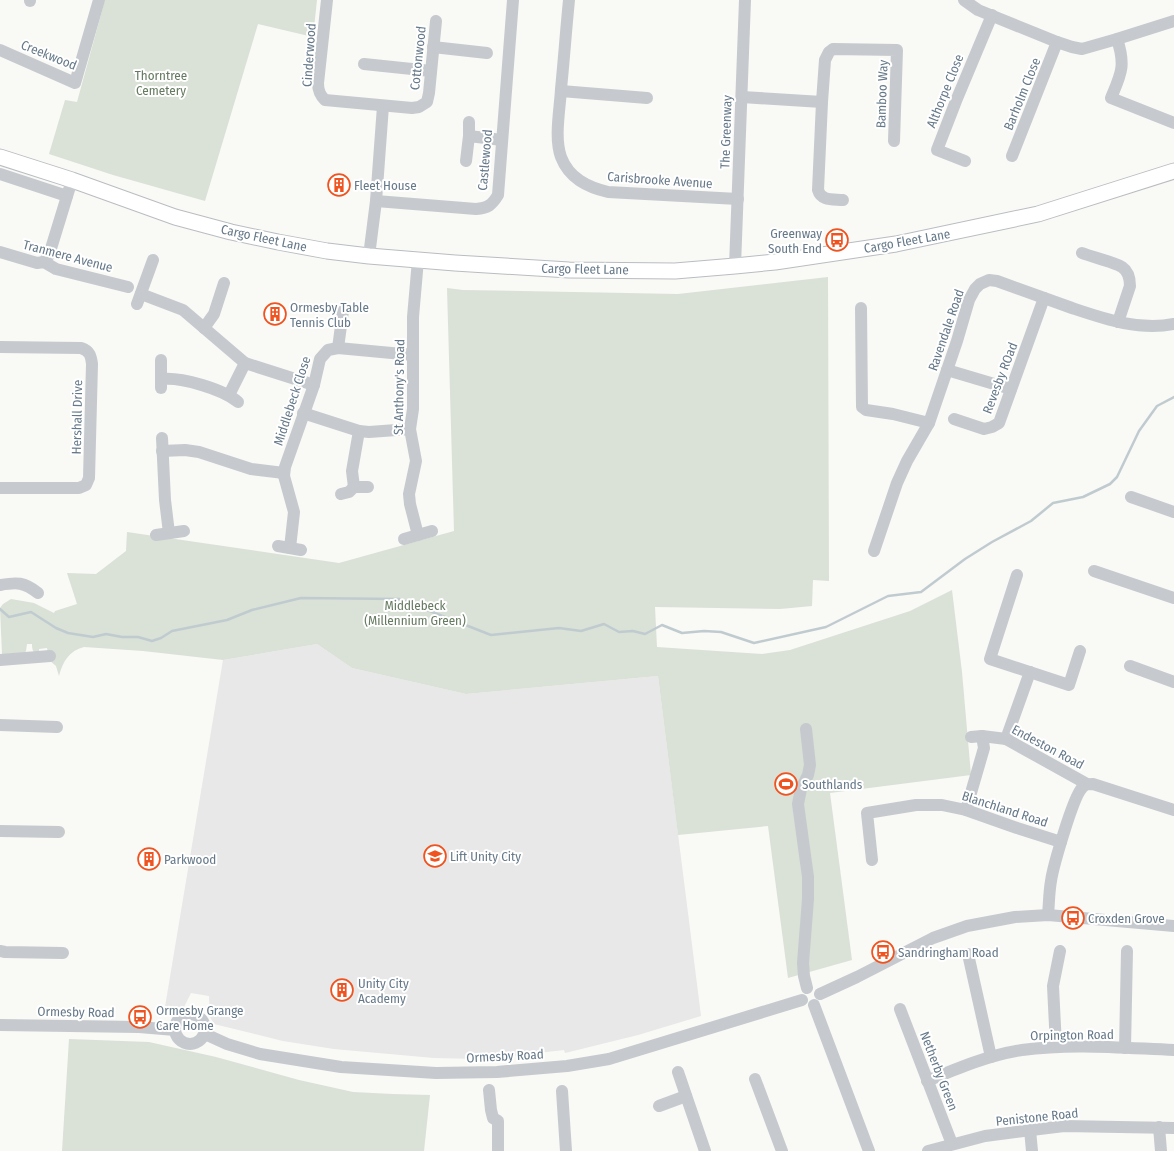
<svg xmlns="http://www.w3.org/2000/svg" width="1174" height="1151" viewBox="0 0 1174 1151" font-family="'Fira Sans Condensed',sans-serif">
	<style>
		.built { fill: #e7e8e7 }
		.green { fill: #dae1d7 }
		.lines { fill: none; stroke-linecap: round; stroke-linejoin: round }
		.stream { stroke: #c0cbd0; stroke-width: 2.5 }
		.major-casing { stroke: #b9bdc1; stroke-width: 17 }
		.minor { stroke: #c6cace; stroke-width: 12 }
		.major { stroke: #fff; stroke-width: 15 }
		.labels { text-anchor: middle; dominant-baseline: central; stroke-width: 4; stroke-linejoin: round; paint-order: stroke }
		.street-label { font-size: 13px; fill: #667989; stroke: #fff }
		.park-label { font-size: 13px; fill: #667a61; stroke: #fff }
		.poi-label { font-size: 13px; fill: #667989; stroke: #fff; text-anchor: start }
	</style>
	<rect width="100%" height="100%" fill="#f9f9f6"/>
	<path class="built" d="M317,644L352,668L466,694L658,676L701,1016L638,1035L565,1053L564,1050L483,1059L434,1058L334,1049L283,1041L214,1024L210,1017L209,996L191,993L183,1009L179,1014L175,1015L164,1013L223,660Z"/>
	<g class="green">
		<path d="M105,0H317L313,37L258,24L205,201L113,175L49,154L65,100L77,102Z"/>
		<path d="M828,277L829,581L813,580L812,606L780,609L655,607L657,647L762,654L790,650L910,611L952,590L962,672L971,775L830,793L852,960L788,978L768,826L678,835L658,676L466,694L352,668L317,644L223,660L143,651L84,647C69,651 63,661 59,676L56,666L49,660L47,648L39,649V654C33,653 32,650 32,644H27L26,651L24,654H2L0,608L3,604L11,599L34,603L54,613L55,611L77,604L67,573L96,574L126,551L127,532L339,563L454,531L447,288L463,290L678,294Z"/>
		<path d="M69,1039L149,1042L216,1057L299,1080L353,1092L393,1094L430,1095L424,1151H62Z"/>
	</g>
	<g class="lines">
		<path class="stream" d="M0,609L9,617L31,612L56,628L68,633L93,637L106,634L122,637H138L152,641L161,638L172,631L227,620L252,610L301,598L399,599L491,635L559,628L581,631L604,624L619,632L633,631L645,634L662,625L682,633L704,631L721,632L754,643L826,627L888,596L921,592L965,559L992,542L1031,521L1053,503L1083,497L1110,484L1117,477L1139,431L1157,406L1174,397"/>
		<g class="major-casing">
			<path id="major" d="M0,157L72,180L175,217L231,232L278,242L327,251L369,256L455,263L569,270L675,271L735,266L775,262L896,244L1038,214L1174,171"/>
		</g>
		<g class="minor">
			<path d="M327,0L318,83C318,91 320,95 325,100L412,108L419,107L427,102L429,93L436,21"/>
			<path d="M569,0C566,30 564,59 561,89C560,109 554,138 561,157C569,178 587,187 608,192L738,199"/>
			<path d="M964,0L978,10L1057,42L1072,47L1082,49L1117,39L1174,21"/>
			<path d="M30,1V0"/>
			<path d="M1117,39C1126,66 1121,74 1111,98L1174,123"/>
			<path d="M433,47L487,53"/>
			<path d="M0,50L75,83L99,0"/>
			<path d="M364,64L431,71"/>
			<path d="M561,91L647,98"/>
			<path d="M742,97L822,102L825,60L829,52L833,49L897,50L894,141"/>
			<path d="M822,102L818,190C821,201 833,199 843,200"/>
			<path d="M469,136V122"/>
			<path d="M1012,156L1057,42"/>
			<path d="M466,161L469,136L502,140"/>
			<path d="M965,161L937,150L956,101L992,15"/>
			<path d="M0,174L67,196"/>
			<path d="M376,201L476,209C488,208 492,205 498,195L513,0"/>
			<path d="M0,252L37,263L44,262L56,269L128,287"/>
			<path d="M1082,253C1092,257 1114,262 1122,267C1128,271 1130,279 1130,286L1118,322"/>
			<path d="M369,256L376,201L383,106"/>
			<path d="M44,262L49,255L72,180"/>
			<path d="M735,266L745,0"/>
			<path d="M141,294L183,310L245,363L314,385"/>
			<path d="M137,304L153,260"/>
			<path d="M861,308L862,407L866,410L893,414L929,423"/>
			<path d="M204,328L214,314L224,283"/>
			<path d="M0,347L81,348C90,351 91,356 92,364L89,478L86,485L79,488H0"/>
			<path d="M338,348L343,311"/>
			<path d="M947,370L1011,389"/>
			<path d="M162,379C181,377 223,389 238,402"/>
			<path d="M161,388V360"/>
			<path d="M229,395L245,363"/>
			<path d="M303,413L359,431L369,432L410,429"/>
			<path d="M954,419L984,429L992,427L999,423L1044,298"/>
			<path d="M162,438L165,500L169,533"/>
			<path d="M162,451L185,450L199,452L251,469L284,473"/>
			<path d="M354,487L352,471L359,431"/>
			<path d="M341,494L349,492L354,487H368"/>
			<path d="M1131,497L1174,512"/>
			<path d="M156,535L184,531"/>
			<path d="M418,535L410,504L409,494L416,461L410,429L413,409V317L418,260"/>
			<path d="M404,539L432,531"/>
			<path d="M278,546L301,550"/>
			<path d="M290,548L294,512L284,476L285,467L314,385L320,359L328,350L338,348L413,355"/>
			<path d="M874,551L897,483L907,461L929,423L957,341L969,300L975,289L980,284L989,280L997,281C1022,290 1047,299 1072,308C1105,319 1139,331 1174,324"/>
			<path d="M1094,571L1174,598"/>
			<path d="M1017,575L990,659L1069,685L1080,651"/>
			<path d="M0,585C17,582 24,582 38,593"/>
			<path d="M0,660L50,656"/>
			<path d="M1130,666L1174,682"/>
			<path d="M0,725L57,727"/>
			<path d="M806,729L810,765L808,775L801,789L798,804L808,877V899L803,963L804,976L807,988"/>
			<path d="M971,737L982,736L1006,739L1087,784"/>
			<path d="M1006,739L1030,672"/>
			<path d="M966,810L984,748L982,736"/>
			<path d="M0,831L59,832"/>
			<path d="M872,860L867,813L916,805H942L966,810L1017,828L1061,842"/>
			<path d="M1048,915C1049,904 1049,892 1051,881C1053,867 1073,797 1082,788C1085,784 1088,784 1093,784L1174,810"/>
			<path d="M0,951L5,952L63,953"/>
			<path d="M968,954L991,1057"/>
			<path d="M820,994L857,977L933,938L967,926L1015,917L1048,915L1174,926"/>
			<path d="M814,1005L869,1151"/>
			<path d="M900,1009L952,1144"/>
			<circle cx="190" cy="1029" r="15"/>
			<path d="M0,1025L139,1027L175,1030"/>
			<path d="M205,1034L227,1044L260,1054L341,1067L436,1073L497,1072L567,1066L609,1059L802,1000"/>
			<path d="M1056,1046L1053,986L1060,951"/>
			<path d="M1125,1048L1127,951"/>
			<path d="M678,1072L705,1151"/>
			<path d="M755,1079L782,1151"/>
			<path d="M927,1081C958,1068 989,1055 1022,1050C1072,1043 1124,1048 1174,1050"/>
			<path d="M489,1090L491,1110L493,1118L498,1121V1151"/>
			<path d="M562,1091L566,1151"/>
			<path d="M659,1106L686,1096"/>
			<path d="M1159,1127L1161,1151"/>
			<path d="M1030,1130L1032,1151"/>
			<path d="M928,1151L985,1136L1064,1126L1174,1128"/>
		</g>
		<use href="#major" class="major"/>
	</g>
	<defs>
		<g id="building-ring" transform="scale(1.15)"><circle r="9.5" fill="#fff" stroke="#ef531f" stroke-width="1.5"/><path d="M-4-6H4V6H1V3H-1V6H-4ZM-2.5-4.3h1.7v1.8h-1.7ZM.8-4.3h1.7v1.8H.8ZM-2.5-1h1.7V.8h-1.7ZM.8-1h1.7V.8H.8Z" fill="#ef531f"/></g>
		<g id="bus-ring" transform="scale(1.15)"><circle r="9.5" fill="#fff" stroke="#ef531f" stroke-width="1.5"/><path d="M-5-6H5V4H4V6H2V4H-2V6H-4V4H-5ZM-3.5-4V0h7V-4ZM-3.5 1.2v1.5H-2V1.2ZM2 1.2v1.5H3.5V1.2Z" fill="#ef531f"/></g>
		<g id="stadium-ring" transform="scale(1.15)"><circle r="9.5" fill="#fff" stroke="#ef531f" stroke-width="1.5"/><path d="M0-5a6.5 5 0 1 0 0 10a6.5 5 0 1 0 0-10ZM-3.5-1.8h7v3.6h-7Z" fill="#ef531f"/></g>
		<g id="school-ring" transform="scale(1.15)"><circle r="9.5" fill="#fff" stroke="#ef531f" stroke-width="1.5"/><path d="M0-5L7-2L0 1L-7-2ZM-4 1L0 2.5L4 1V4Q0 6-4 4Z" fill="#ef531f"/></g>
	</defs>
	<g fill-rule="evenodd">
		<use href="#building-ring" x="339" y="185"/>
		<use href="#bus-ring" x="837" y="240"/>
		<use href="#building-ring" x="275" y="314"/>
		<use href="#stadium-ring" x="786" y="784"/>
		<use href="#school-ring" x="435" y="856"/>
		<use href="#building-ring" x="149" y="859"/>
		<use href="#bus-ring" x="1073" y="918"/>
		<use href="#bus-ring" x="883" y="952"/>
		<use href="#building-ring" x="342" y="990"/>
		<use href="#bus-ring" x="140" y="1017"/>
	</g>
	<g class="labels">
		<g class="street-label">
			<text transform="translate(49 55) rotate(22)">Creekwood</text>
			<text transform="translate(309 55) rotate(-86)">Cinderwood</text>
			<text transform="translate(418 58) rotate(-84)">Cottonwood</text>
			<text transform="translate(945 91) rotate(-68)">Althorpe Close</text>
			<text transform="translate(882 94) rotate(-88)">Bamboo Way</text>
			<text transform="translate(1022 94) rotate(-68)">Barholm Close</text>
			<text transform="translate(726 132) rotate(-88)">The Greenway</text>
			<text transform="translate(485 160) rotate(-85)">Castlewood</text>
			<text transform="translate(660 180) rotate(4)">Carisbrooke Avenue</text>
			<text transform="translate(264 238) rotate(12)">Cargo Fleet Lane</text>
			<text transform="translate(907 241) rotate(-10)">Cargo Fleet Lane</text>
			<text transform="translate(68 256) rotate(15)">Tranmere Avenue</text>
			<text transform="translate(585 269) rotate(1)">Cargo Fleet Lane</text>
			<text transform="translate(946 330) rotate(-71)">Ravendale Road</text>
			<text transform="translate(1000 378) rotate(-69)">Revesby ROad</text>
			<text transform="translate(399 387) rotate(-89)">St Anthony's Road</text>
			<text transform="translate(292 401) rotate(-72)">Middlebeck Close</text>
			<text transform="translate(77 417) rotate(-89)">Hershall Drive</text>
			<text transform="translate(1048 747) rotate(28)">Endeston Road</text>
			<text transform="translate(1005 809) rotate(18)">Blanchland Road</text>
			<text transform="translate(76 1012) rotate(1)">Ormesby Road</text>
			<text transform="translate(1072 1035) rotate(-1)">Orpington Road</text>
			<text transform="translate(505 1056) rotate(-3)">Ormesby Road</text>
			<text transform="translate(939 1071) rotate(69)">Netherby Green</text>
			<text transform="translate(1037 1117) rotate(-6)">Penistone Road</text>
		</g>
		<g class="park-label">
			<text x="161" y="75">Thorntree<tspan x="161" dy="15">Cemetery</tspan></text>
			<text x="415" y="605">Middlebeck<tspan x="415" dy="15">(Millennium Green)</tspan></text>
		</g>
		<g class="poi-label">
			<text x="354" y="185">Fleet House</text>
			<text x="822" y="233" text-anchor="end">Greenway<tspan x="822" dy="15">South End</tspan></text>
			<text x="290" y="307">Ormesby Table<tspan x="290" dy="15">Tennis Club</tspan></text>
			<text x="802" y="784">Southlands</text>
			<text x="450" y="856">Lift Unity City</text>
			<text x="164" y="859">Parkwood</text>
			<text x="1088" y="918">Croxden Grove</text>
			<text x="898" y="952">Sandringham Road</text>
			<text x="358" y="983">Unity City<tspan x="358" dy="15">Academy</tspan></text>
			<text x="156" y="1010">Ormesby Grange<tspan x="156" dy="15">Care Home</tspan></text>
		</g>
	</g>
</svg>
